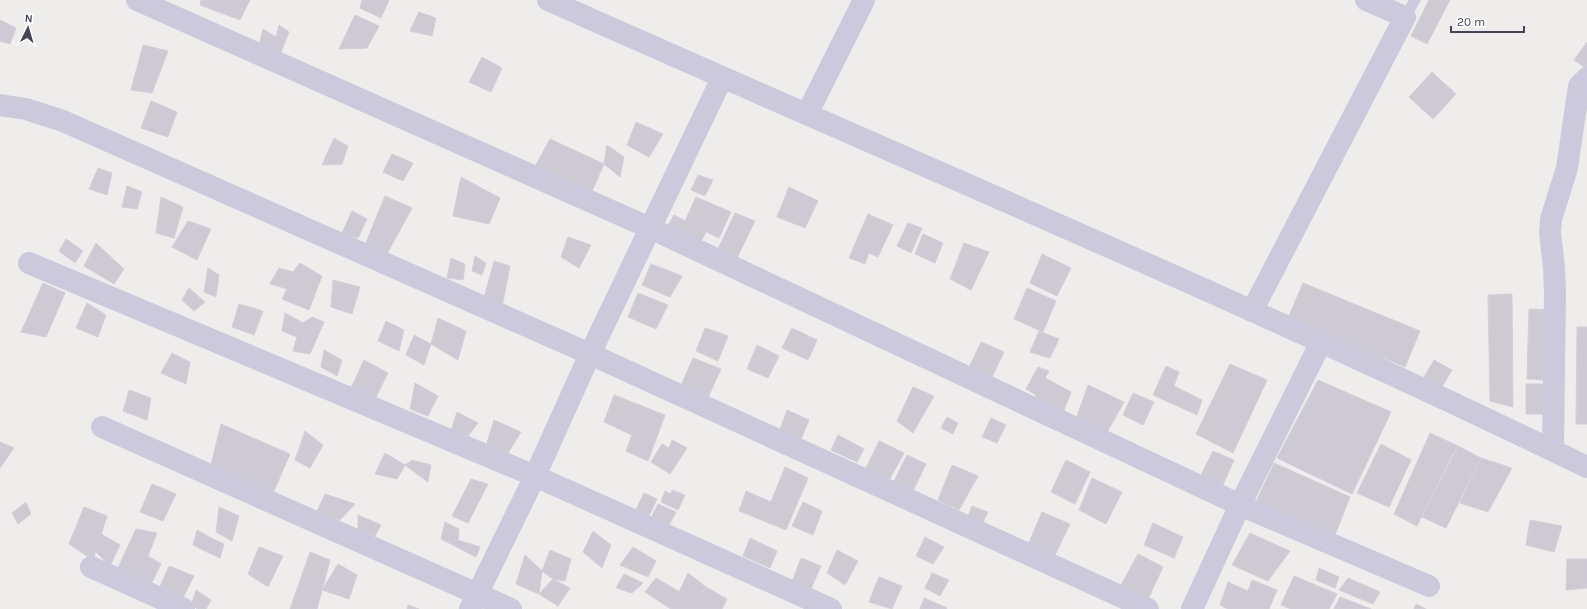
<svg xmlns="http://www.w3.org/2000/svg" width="1587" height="609" viewBox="0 0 1587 609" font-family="Karla,sans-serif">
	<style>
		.building { fill: #cecad4; stroke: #d3cfd7 }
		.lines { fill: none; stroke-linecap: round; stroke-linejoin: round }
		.lane { stroke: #cdc9dd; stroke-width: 11 }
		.street { stroke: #cdc9dd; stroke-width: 22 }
	</style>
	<rect width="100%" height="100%" fill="#eeedeb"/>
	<g class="building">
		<path d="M201,0H250L240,20L200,5Z"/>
		<path d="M362,0H389L381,18L360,8Z"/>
		<path d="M1429,0H1450L1427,44L1411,36Z"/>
		<path d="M419,12L436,18L432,36L410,31Z"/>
		<path d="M355,15L379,26L367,48L339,49Z"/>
		<path d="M0,20L16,28L10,44L0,41Z"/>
		<path d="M279,25L289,32L278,60L258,50L263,29L276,37Z"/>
		<path d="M1587,42V69L1574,60Z"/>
		<path d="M143,45L168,51L152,93L131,90Z"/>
		<path d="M482,57L502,68L491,92L469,82Z"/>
		<path d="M1432,72L1456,94L1433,119L1409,97Z"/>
		<path d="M151,101L177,112L168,137L141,128Z"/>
		<path d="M636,122L663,134L649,157L627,145Z"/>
		<path d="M334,138L348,146L342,164L322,165Z"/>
		<path d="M550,139L604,164L589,198L532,172Z"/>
		<path d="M607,145L624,157L620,177L604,164Z"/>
		<path d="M392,154L413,163L403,181L383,172Z"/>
		<path d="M98,168L112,173L107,195L89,189Z"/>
		<path d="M698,175L713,180L705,196L691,190Z"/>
		<path d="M461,177L500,198L489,224L453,216Z"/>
		<path d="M127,186L142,192L137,209L122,207Z"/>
		<path d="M789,187L818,201L805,228L777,217Z"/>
		<path d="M385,196L412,208L387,254L365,245Z"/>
		<path d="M161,197L183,207L174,238L156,233Z"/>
		<path d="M696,197L731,212L719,238L685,221Z"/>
		<path d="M352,211L367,219L358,238L342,233Z"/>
		<path d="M735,213L755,221L736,260L717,251Z"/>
		<path d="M868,214L893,225L878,257L869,253L865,264L849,258Z"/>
		<path d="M674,215L706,232L697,249L664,232Z"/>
		<path d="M188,221L211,229L197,260L172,247Z"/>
		<path d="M908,223L922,228L911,253L897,246Z"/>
		<path d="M923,234L943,243L935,263L915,254Z"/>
		<path d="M568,237L591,245L579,268L561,257Z"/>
		<path d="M66,239L83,251L75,263L59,251Z"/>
		<path d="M96,243L124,269L114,284L84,266Z"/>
		<path d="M964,243L989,252L971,290L950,279Z"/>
		<path d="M1042,254L1071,268L1057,296L1030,283Z"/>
		<path d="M475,256L486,263L482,275L472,271Z"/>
		<path d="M451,258L465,264L463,280L447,278Z"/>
		<path d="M494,261L510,266L502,307L483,302Z"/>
		<path d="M300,263L322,276L309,310L282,299L287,289L270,284L279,268L293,272Z"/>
		<path d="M651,264L682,276L670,297L642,285Z"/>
		<path d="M208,268L219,275L216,297L204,292Z"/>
		<path d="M333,280L360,287L352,314L331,307Z"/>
		<path d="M43,283L65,293L46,337L21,332Z"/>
		<path d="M1303,283L1420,331L1405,367L1288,318Z"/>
		<path d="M189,288L205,302L194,311L182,300Z"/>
		<path d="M1027,288L1056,301L1043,332L1014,319Z"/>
		<path d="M638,293L668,305L656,329L628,317Z"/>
		<path d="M1512,294L1513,407L1490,401L1488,295Z"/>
		<path d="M87,303L106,315L98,337L76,328Z"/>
		<path d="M239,304L263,311L254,335L232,327Z"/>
		<path d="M1529,309L1551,310L1549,380L1527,379Z"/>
		<path d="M285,313L303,323L312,317L324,322L310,354L293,351L297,337L282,331Z"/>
		<path d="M438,318L466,331L458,360L431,344Z"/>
		<path d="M386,321L404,330L399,351L378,341Z"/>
		<path d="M1577,327H1587V424H1576Z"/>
		<path d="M705,328L728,336L718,361L696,351Z"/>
		<path d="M792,328L817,340L808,360L782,348Z"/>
		<path d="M1039,331L1059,339L1050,358L1030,352Z"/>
		<path d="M414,335L431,344L424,365L406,355Z"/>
		<path d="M981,342L1004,352L990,381L968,370Z"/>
		<path d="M757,345L779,356L768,378L747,369Z"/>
		<path d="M324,350L342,360L337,376L321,367Z"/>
		<path d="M172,353L190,362L186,384L161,373Z"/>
		<path d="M693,358L721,369L706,402L680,388Z"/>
		<path d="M364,360L388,373L375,399L351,388Z"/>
		<path d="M1434,360L1452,370L1442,387L1424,377Z"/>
		<path d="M1230,364L1267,380L1233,453L1196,434Z"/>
		<path d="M1166,366L1179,372L1174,386L1202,400L1197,415L1153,395Z"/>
		<path d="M1038,367L1049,371L1045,378L1071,392L1061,418L1033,405L1036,395L1026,389Z"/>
		<path d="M1318,380L1391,412L1352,494L1277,458Z"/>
		<path d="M415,383L438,396L428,416L410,409Z"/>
		<path d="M1526,384H1549L1548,414H1526Z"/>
		<path d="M1088,385L1124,402L1106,434L1076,419Z"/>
		<path d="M913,387L934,396L913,433L897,421Z"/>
		<path d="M129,390L151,398L147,420L123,411Z"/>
		<path d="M1133,393L1154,402L1143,425L1123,415Z"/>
		<path d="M614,395L665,415L648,461L626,451L632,435L604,422Z"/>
		<path d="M787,410L809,420L799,444L778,435Z"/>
		<path d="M457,412L478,423L468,436L451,431Z"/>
		<path d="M947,417L958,423L953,434L941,428Z"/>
		<path d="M991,418L1006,425L997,443L982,437Z"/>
		<path d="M494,420L521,432L508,453L486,446Z"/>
		<path d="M221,424L290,454L274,491L211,465Z"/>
		<path d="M305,431L323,445L310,468L295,460Z"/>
		<path d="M1430,433L1458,446L1452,455L1417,526L1394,514Z"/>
		<path d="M838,435L864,449L857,462L831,450Z"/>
		<path d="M672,440L687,448L670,474L651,462L662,444L669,448Z"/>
		<path d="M879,441L904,453L888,482L865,470Z"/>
		<path d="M0,442L14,448L0,468Z"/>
		<path d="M1381,444L1411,460L1389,507L1357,493Z"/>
		<path d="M1458,446L1481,458L1446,528L1422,517Z"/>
		<path d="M1213,451L1234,460L1222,487L1200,477Z"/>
		<path d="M385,453L405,465L397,479L375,474Z"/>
		<path d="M907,455L926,464L912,493L893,483Z"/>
		<path d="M1481,458L1512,468L1488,512L1460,503Z"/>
		<path d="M412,460L431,465L428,482L405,465Z"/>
		<path d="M1066,460L1090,472L1075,504L1051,492Z"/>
		<path d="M1274,463L1350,497L1335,535L1255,504Z"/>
		<path d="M952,465L978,476L959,510L938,500Z"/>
		<path d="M785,467L808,478L786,530L739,511L746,491L771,502Z"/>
		<path d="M1092,478L1122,492L1106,524L1079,510Z"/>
		<path d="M471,479L488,484L468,523L452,516Z"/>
		<path d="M152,484L176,494L163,521L140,512Z"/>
		<path d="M672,490L685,495L678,510L661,502L665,491L671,494Z"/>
		<path d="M644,493L657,499L647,520L634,514Z"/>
		<path d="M325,494L355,504L340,520L317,511Z"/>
		<path d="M26,502L31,514L18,524L12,513Z"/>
		<path d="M803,502L822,511L813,535L792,526Z"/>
		<path d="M658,504L676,512L667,529L649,522Z"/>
		<path d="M972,506L988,512L981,526L967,519Z"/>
		<path d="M84,507L107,516L93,560L69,544Z"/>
		<path d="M219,507L239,516L232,541L216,532Z"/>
		<path d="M1042,512L1070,524L1053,559L1027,547Z"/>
		<path d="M358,515L381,525L375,536L358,530Z"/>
		<path d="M1530,520L1562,526L1554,552L1526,545Z"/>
		<path d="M445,522L459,529L458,540L480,547L476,557L441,539Z"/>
		<path d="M1153,523L1183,537L1174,558L1144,545Z"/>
		<path d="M136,529L157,533L139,579L117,570Z"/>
		<path d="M197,530L213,539L207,552L193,545Z"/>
		<path d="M593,531L611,545L602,568L583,552Z"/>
		<path d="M1250,533L1290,551L1268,581L1232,565Z"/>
		<path d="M101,534L120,545L110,566L95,551Z"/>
		<path d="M925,537L944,547L933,564L916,556Z"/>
		<path d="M750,538L777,551L770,568L743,556Z"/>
		<path d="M213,539L224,544L220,558L207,552Z"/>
		<path d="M259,547L283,556L268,587L248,574Z"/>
		<path d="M633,547L656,561L648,577L620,565Z"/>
		<path d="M550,550L571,559L565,581L553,579L542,571Z"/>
		<path d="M837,550L858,561L845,585L827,573Z"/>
		<path d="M310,552L330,560L317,609H290Z"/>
		<path d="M1138,554L1163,567L1148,599L1120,587Z"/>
		<path d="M525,555L542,571L539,594L516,584Z"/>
		<path d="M148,556L161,564L151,584L139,579Z"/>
		<path d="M801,558L821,566L810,591L792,582Z"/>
		<path d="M1567,559H1587V588L1566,590Z"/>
		<path d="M338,564L357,575L349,599L322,590Z"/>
		<path d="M169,566L194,576L181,602L159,589Z"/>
		<path d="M1319,568L1339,577L1335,588L1316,580Z"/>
		<path d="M688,573L706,587L693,609H671Z"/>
		<path d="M932,573L949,580L940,596L925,588Z"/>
		<path d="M624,574L643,583L632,593L616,588Z"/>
		<path d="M1294,576L1337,594L1329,609H1291L1281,605Z"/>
		<path d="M879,577L902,586L892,609L869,602Z"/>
		<path d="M656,578L680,592L671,609L645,592Z"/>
		<path d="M1348,578L1380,592L1373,604L1339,590Z"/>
		<path d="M553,579L570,588L558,606L539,594Z"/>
		<path d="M1252,580L1277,590L1269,609H1228L1220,605L1228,582L1248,591Z"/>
		<path d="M706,587L727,599L722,609H693Z"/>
		<path d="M196,590L211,600L206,609H198L191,605Z"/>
		<path d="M1340,597L1371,609H1334Z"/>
		<path d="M924,598L947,608L946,609H920Z"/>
		<path d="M1416,604L1426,609H1414Z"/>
		<path d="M408,605L419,609H407Z"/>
	</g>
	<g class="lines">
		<path class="lane" d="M1405,17L1415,0"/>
		<g class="street">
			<path d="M137,0L650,228L1240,505L1429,586"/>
			<path d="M548,0C895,155 1245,301 1587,467"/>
			<path d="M0,105L26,109L63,121L590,354L1148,609"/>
			<path d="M807,114L864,0"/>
			<path d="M29,263L535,476L831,609"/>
			<path d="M1252,311L1405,17L1366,0"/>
			<path d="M102,427L511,609"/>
			<path d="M1553,450L1555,292L1554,268L1550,232L1551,219L1567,168L1579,86L1587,78"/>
			<path d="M91,567L184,609"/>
			<path d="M470,609L535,476L590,354L722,78"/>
			<path d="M1192,609L1240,505L1321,342"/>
		</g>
	</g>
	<g transform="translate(28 28) rotate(5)" stroke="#ffffff" stroke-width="3" paint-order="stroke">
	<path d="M0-3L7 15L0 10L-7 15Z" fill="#484359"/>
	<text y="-6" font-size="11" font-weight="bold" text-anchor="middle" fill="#484359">N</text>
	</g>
	<path d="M1451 26v6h73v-6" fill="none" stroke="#484359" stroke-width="2"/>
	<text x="1457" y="26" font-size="12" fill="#484359" stroke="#ffffff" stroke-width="3" paint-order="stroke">20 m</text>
</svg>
